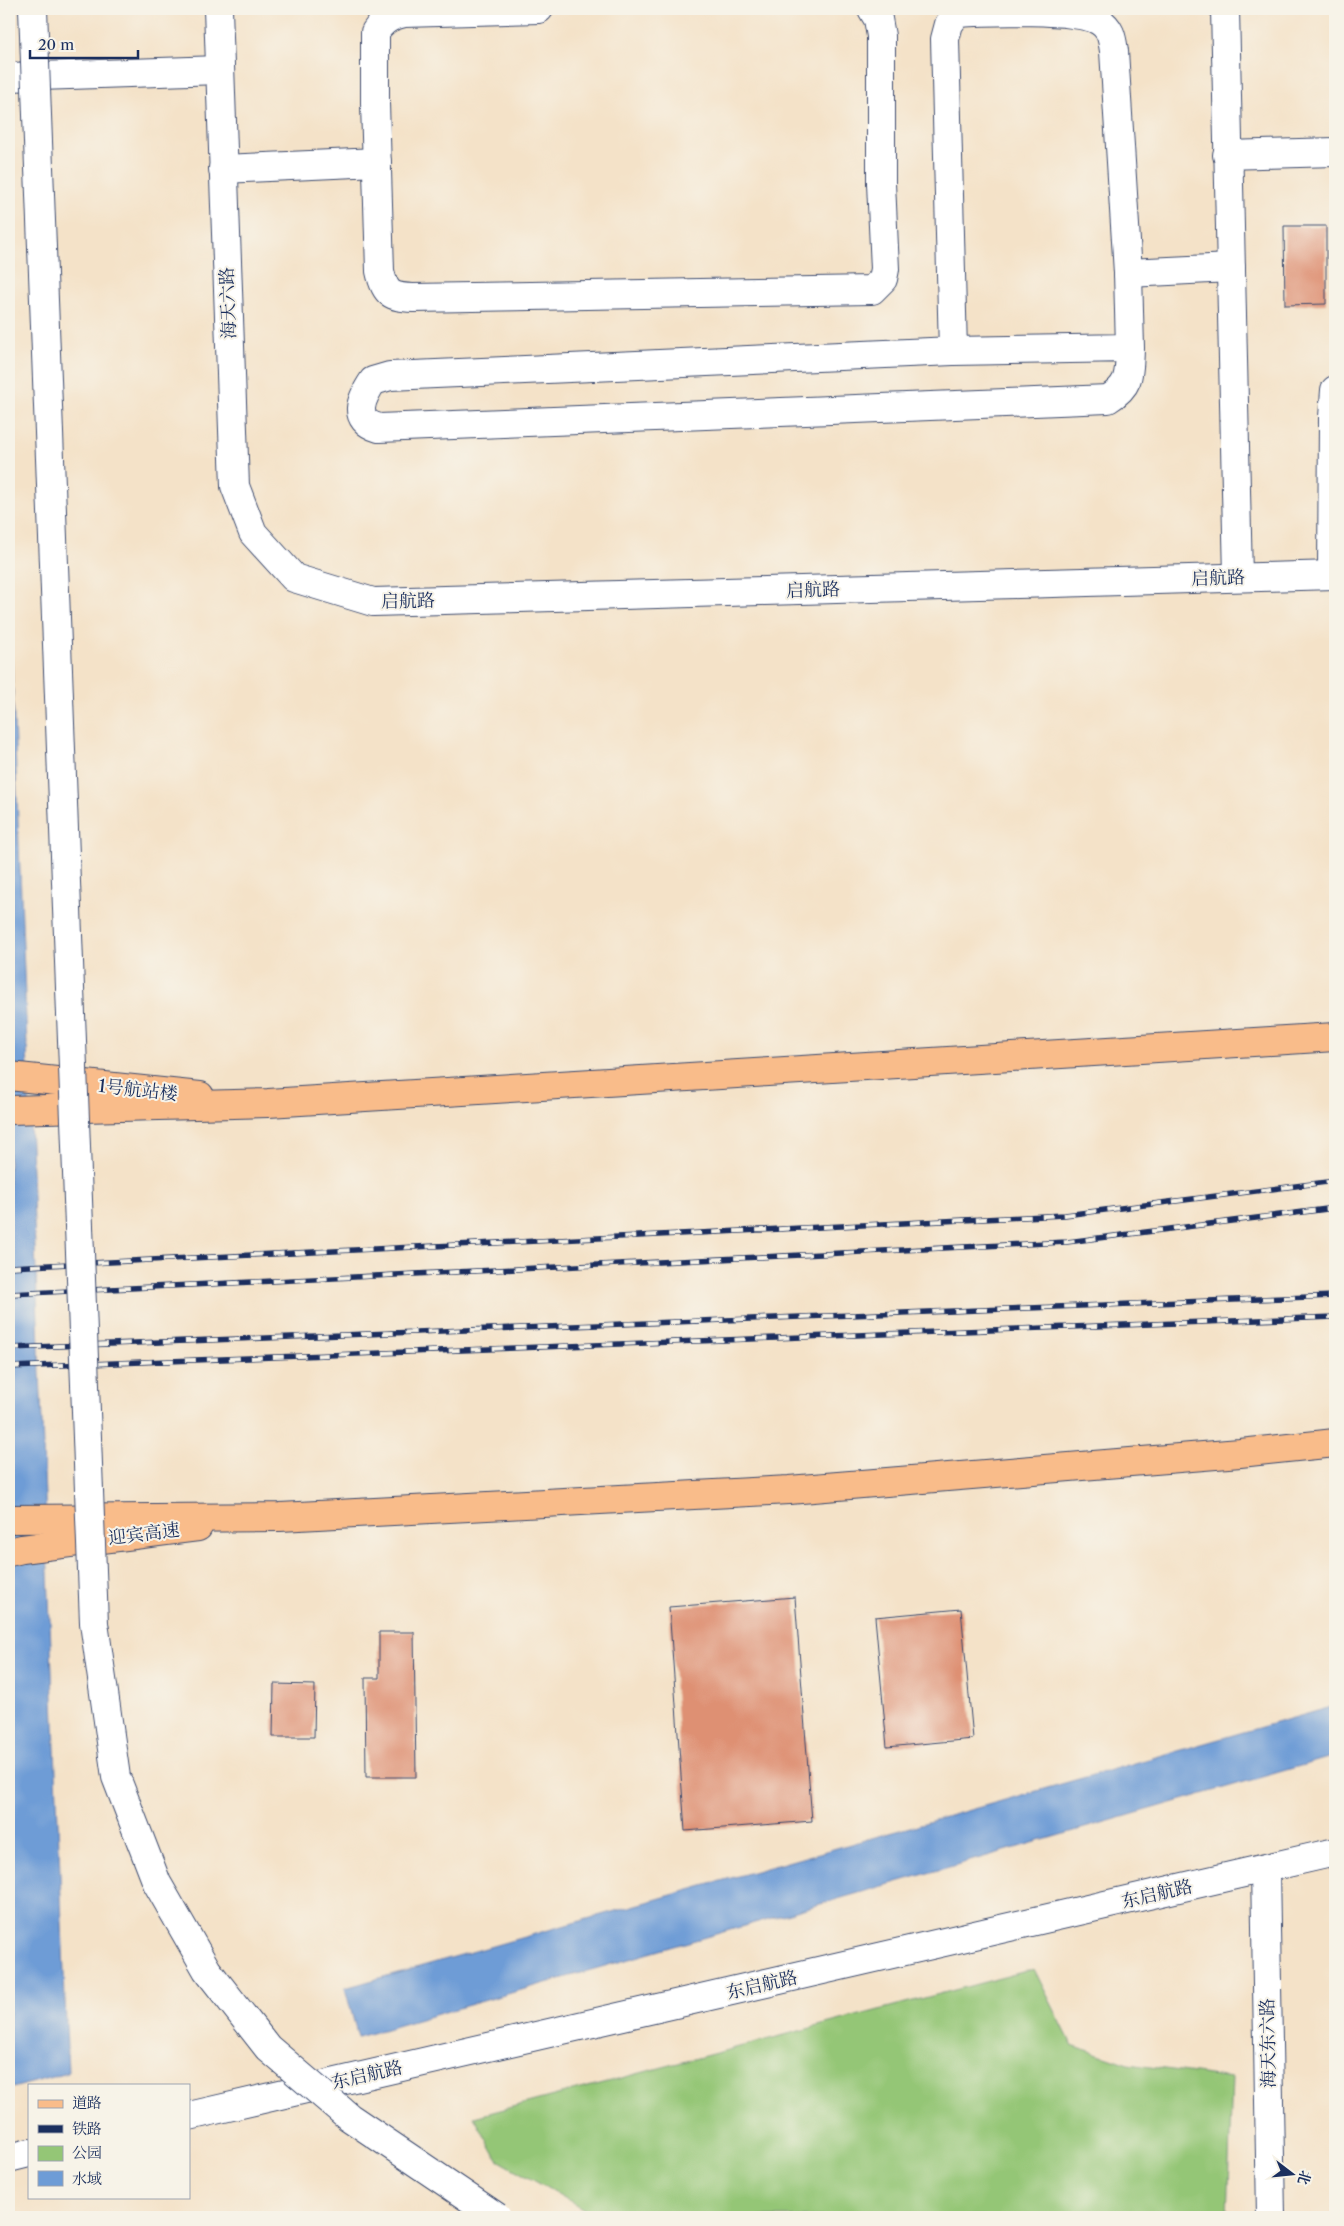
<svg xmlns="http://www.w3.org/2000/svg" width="1344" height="2226" viewBox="0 0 1344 2226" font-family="'Libre Caslon Text','Noto Serif SC',serif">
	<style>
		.green { fill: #94c676; stroke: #587a6a }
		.water { fill: #6e9cd6; stroke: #44669a }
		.building { fill: #de9073 }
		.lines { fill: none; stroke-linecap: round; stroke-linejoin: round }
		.minor-casing { stroke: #3c4a6e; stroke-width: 30 }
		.major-casing { stroke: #3c4a6e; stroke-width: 30 }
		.highway-casing { stroke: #3c4a6e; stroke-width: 30 }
		.minor { stroke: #fff; stroke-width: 28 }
		.major { stroke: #f9bc8a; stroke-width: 28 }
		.highway { stroke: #f9bc8a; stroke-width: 28 }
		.rail-casing { stroke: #1b2f5e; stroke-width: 5.5 }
		.rail { stroke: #f7f3e8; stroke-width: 4; stroke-dasharray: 11; stroke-linecap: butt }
		.minor-bridge-casing { stroke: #3c4a6e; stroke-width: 30; stroke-linecap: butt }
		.minor-bridge { stroke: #fff; stroke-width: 28 }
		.labels { text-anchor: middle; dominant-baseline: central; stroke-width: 4; stroke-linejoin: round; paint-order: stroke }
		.street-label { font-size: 18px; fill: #1b2f5e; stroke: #f7f3e8 }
	</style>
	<rect width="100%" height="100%" fill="#f7f3e8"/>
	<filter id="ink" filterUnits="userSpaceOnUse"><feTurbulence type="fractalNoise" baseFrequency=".02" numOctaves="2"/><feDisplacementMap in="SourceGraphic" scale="10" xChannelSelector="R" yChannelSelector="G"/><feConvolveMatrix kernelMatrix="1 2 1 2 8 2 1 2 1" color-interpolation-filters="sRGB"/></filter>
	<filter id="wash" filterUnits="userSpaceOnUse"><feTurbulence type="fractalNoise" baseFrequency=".0096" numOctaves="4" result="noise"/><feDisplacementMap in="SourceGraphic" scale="20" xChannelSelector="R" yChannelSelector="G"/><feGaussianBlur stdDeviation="1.12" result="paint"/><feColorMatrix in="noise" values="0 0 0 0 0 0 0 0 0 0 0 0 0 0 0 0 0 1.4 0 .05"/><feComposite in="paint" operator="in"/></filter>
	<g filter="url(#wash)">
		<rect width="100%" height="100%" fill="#f4e2c8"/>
		<path class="green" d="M1034,1969L1072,2045L1128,2064L1232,2078L1227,2217H598L498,2160L474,2117Z"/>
		<g class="water">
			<path d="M9,595L68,2073L9,2089Z"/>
			<path d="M1335,1706V1756L358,2037L345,1988Z"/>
		</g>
		<g id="blocks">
			<g class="building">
				<path d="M1284,226H1326V304L1285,305Z"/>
				<path d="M795,1597L812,1821L685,1831L669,1607Z"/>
				<path d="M961,1609L973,1739L887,1747L875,1617Z"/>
				<path d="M379,1632H414L416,1777H366L365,1678H379Z"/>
				<path d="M274,1684L315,1685L314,1737H273Z"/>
			</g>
		</g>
	</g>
	<g filter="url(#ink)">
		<use href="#blocks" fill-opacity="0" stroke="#3c4a6e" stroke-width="1"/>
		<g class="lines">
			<g class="minor-casing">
				<g id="minor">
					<path d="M218,9L235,486L253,533L294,578L373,602L1335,575"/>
					<path d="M539,9L404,13C390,16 383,20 375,32V103L380,271C385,294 391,297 413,298L872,290L883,279L885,269L881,183V36L878,19L872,9"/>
					<path d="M1225,9L1238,577"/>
					<path d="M9,77L220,70"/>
					<path d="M1227,155L1335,152"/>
					<path d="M223,169L377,162"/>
					<path d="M1128,273L1231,268"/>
					<path d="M953,351L390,376L373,381C361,399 351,420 379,428L1108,399C1131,385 1129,373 1130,348L1128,273L1114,51C1112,38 1111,28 1099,21C1080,8 984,11 957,13L949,24L945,39L953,351L1130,348"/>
					<path d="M1332,575L1333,417L1335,390"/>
					<path d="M1265,1869L1271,2217"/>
					<path d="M189,2116L1335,1852"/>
					<path d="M9,2158L29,2153"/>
				</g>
			</g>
			<g class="major-casing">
				<g id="major">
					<path d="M9,1076L200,1096"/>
					<path d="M9,1552L22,1549L198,1527"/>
				</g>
			</g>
			<g class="highway-casing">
				<g id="highway">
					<path d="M9,1110L268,1103L1335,1037"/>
					<path d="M9,1519L280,1517L789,1490L1240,1453L1335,1443"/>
				</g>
			</g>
			<use href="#minor" class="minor"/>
			<use href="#major" class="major"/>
			<use href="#highway" class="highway"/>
			<g class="rail-casing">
				<g id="rail">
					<path d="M9,1267L1065,1215L1335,1181"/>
					<path d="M9,1294L1067,1242L1335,1208"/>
					<path d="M9,1348L1335,1296"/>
					<path d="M9,1367L1335,1317"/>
				</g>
			</g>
			<use href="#rail" class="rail"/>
			<g class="minor-bridge-casing">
				<path id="minor-bridge" d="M33,9L94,1623L116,1777L157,1883L207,1970L268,2048L349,2117L497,2217"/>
			</g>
			<use href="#minor-bridge" class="minor-bridge"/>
		</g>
	</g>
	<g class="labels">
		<g class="street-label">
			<text transform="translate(228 303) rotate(-92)">海天六路</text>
			<text transform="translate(1218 578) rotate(-2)">启航路</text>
			<text transform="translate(813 590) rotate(-2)">启航路</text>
			<text transform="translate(408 601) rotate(-1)">启航路</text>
			<text transform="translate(138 1090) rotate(6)">1号航站楼</text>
			<text transform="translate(144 1534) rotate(-7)">迎宾高速</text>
			<text transform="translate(1157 1894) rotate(-13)">东启航路</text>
			<text transform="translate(762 1985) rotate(-13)">东启航路</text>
			<text transform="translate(1268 2043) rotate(-91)">海天东六路</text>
			<text transform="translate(367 2075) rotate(-13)">东启航路</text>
		</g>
	</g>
	<rect width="1344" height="2226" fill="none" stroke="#f7f3e8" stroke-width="30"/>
	<rect x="28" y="2084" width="162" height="115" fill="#f7f3e8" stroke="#9fa5b1"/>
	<rect x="38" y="2100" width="25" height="8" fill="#f9bc8a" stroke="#9fa5b1"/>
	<text x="72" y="2108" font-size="15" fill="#1b2f5e">道路</text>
	<rect x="38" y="2125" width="25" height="8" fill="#1b2f5e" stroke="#9fa5b1"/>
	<text x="72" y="2134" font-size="15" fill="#1b2f5e">铁路</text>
	<rect x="38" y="2146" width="25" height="15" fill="#94c676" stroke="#9fa5b1"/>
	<text x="72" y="2158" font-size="15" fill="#1b2f5e">公园</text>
	<rect x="38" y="2171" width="25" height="15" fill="#6e9cd6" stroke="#9fa5b1"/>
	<text x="72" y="2184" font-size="15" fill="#1b2f5e">水域</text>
	<g transform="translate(1292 2174) rotate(106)" stroke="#f7f3e8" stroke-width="4" paint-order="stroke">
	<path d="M0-4L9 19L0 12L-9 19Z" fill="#1b2f5e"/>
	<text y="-8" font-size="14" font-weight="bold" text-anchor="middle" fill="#1b2f5e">北</text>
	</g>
	<path d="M30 50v8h108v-8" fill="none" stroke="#1b2f5e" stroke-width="2.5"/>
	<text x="38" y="50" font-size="15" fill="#1b2f5e" stroke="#f7f3e8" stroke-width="4" paint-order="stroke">20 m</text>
</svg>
